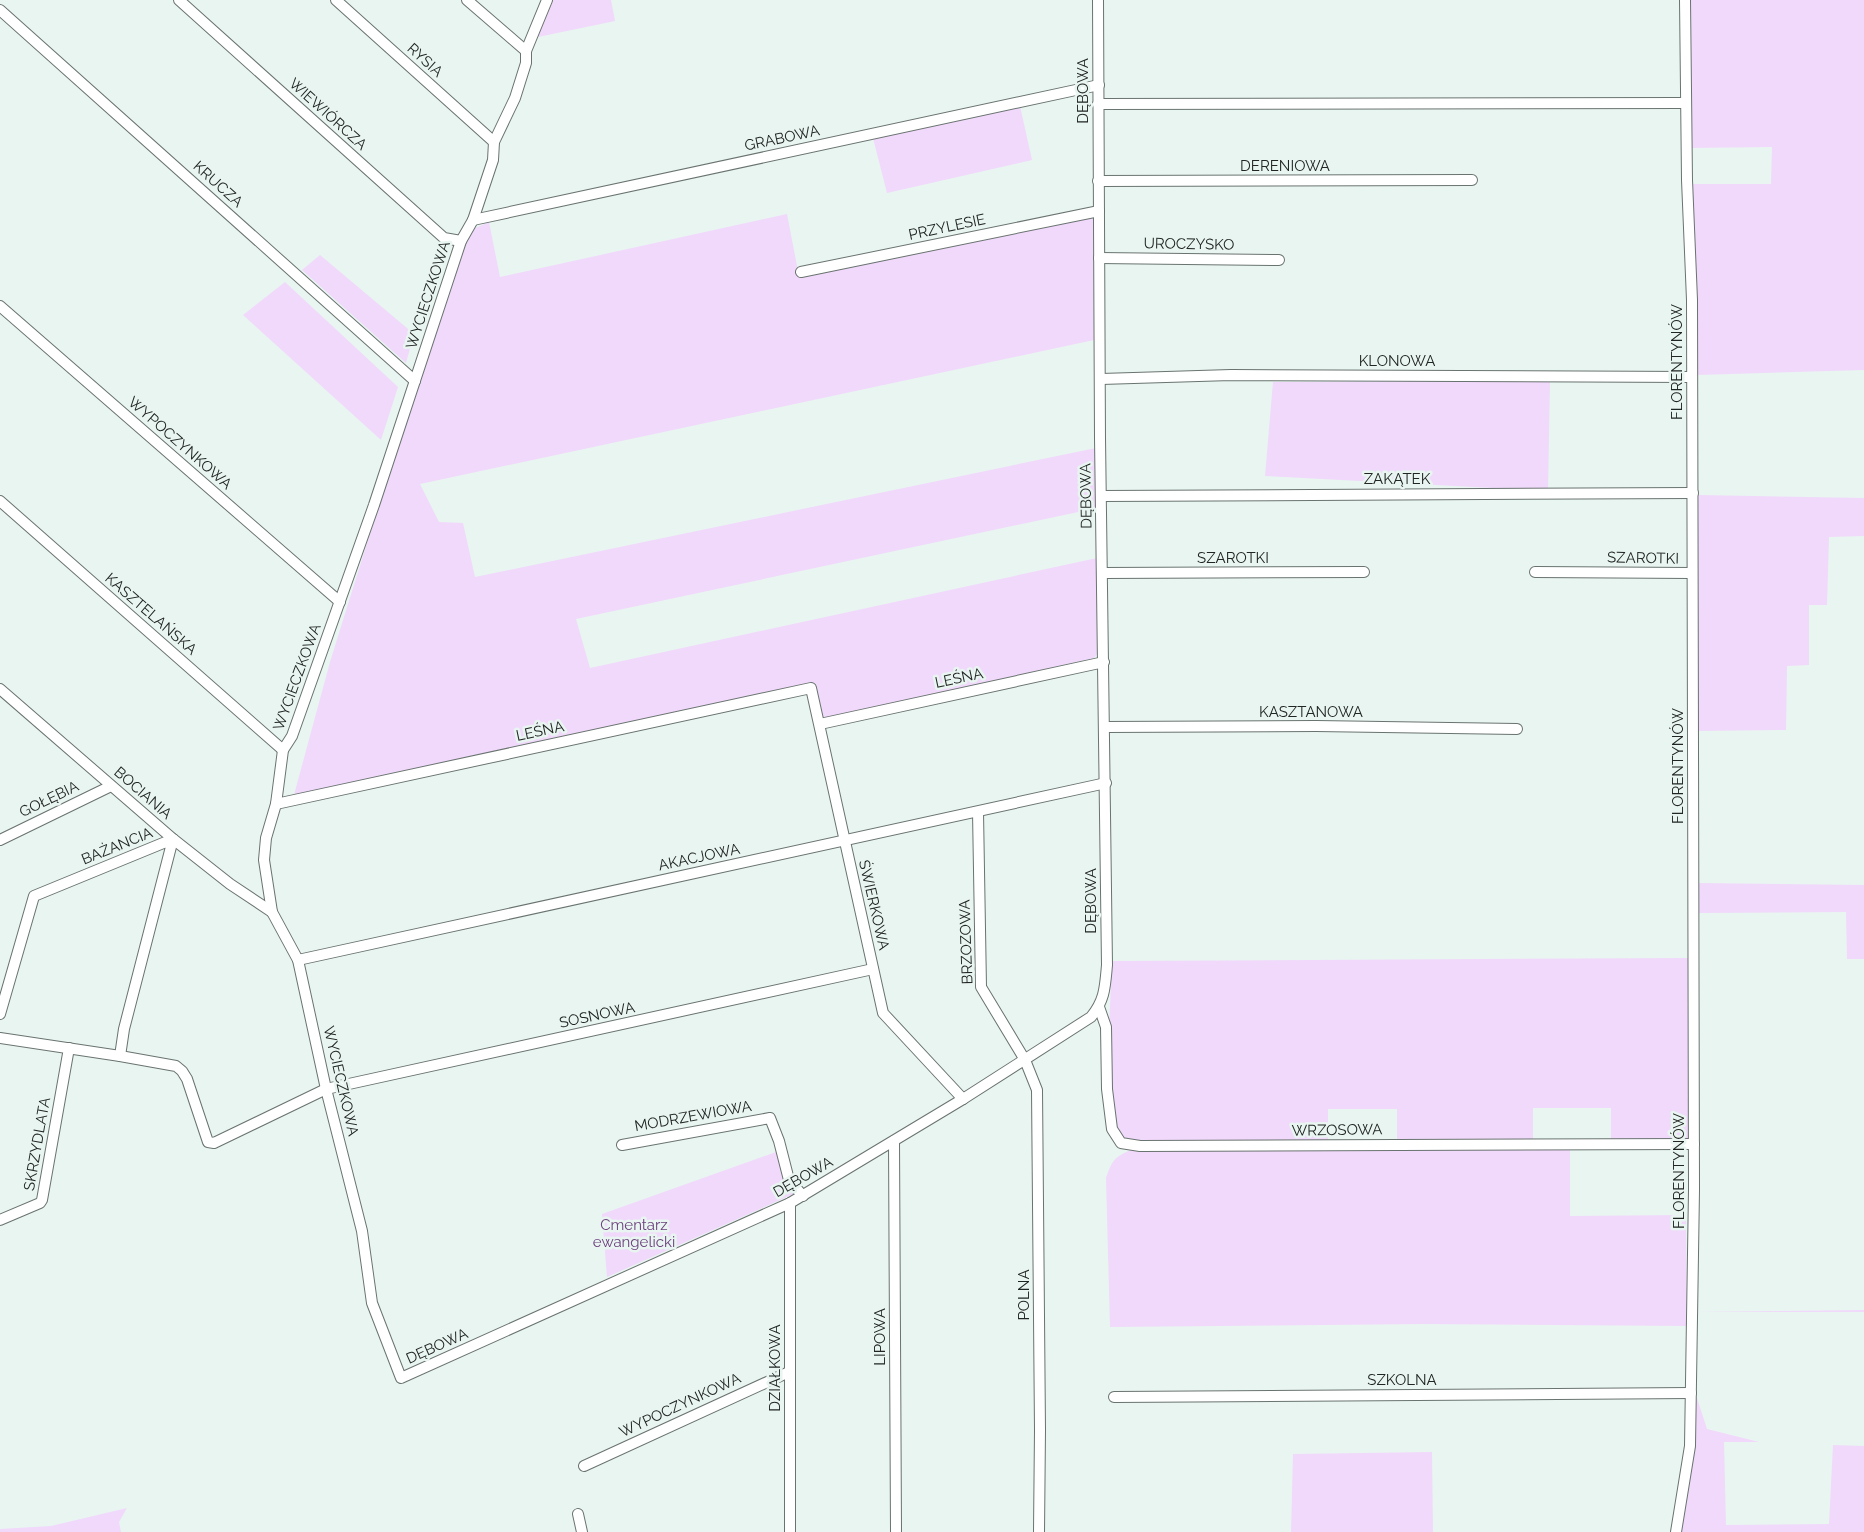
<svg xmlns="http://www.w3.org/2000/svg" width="1864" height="1532" viewBox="0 0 1864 1532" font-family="Raleway,sans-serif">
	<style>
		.green { fill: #f1d9fb }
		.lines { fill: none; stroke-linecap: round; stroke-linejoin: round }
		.minor-casing { stroke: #69736f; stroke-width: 12 }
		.minor { stroke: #fff; stroke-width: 10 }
		.labels { text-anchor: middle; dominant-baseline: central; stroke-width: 5; stroke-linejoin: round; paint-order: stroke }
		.street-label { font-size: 15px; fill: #212523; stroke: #e9f5f1 }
		.park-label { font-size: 15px; fill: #6d407e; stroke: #e9f5f1 }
	</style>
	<rect width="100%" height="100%" fill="#e9f5f1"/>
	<g class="green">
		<path d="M553,0H611L615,21L538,37L548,8Z"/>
		<path d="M1690,0H1864V370L1697,375L1691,184H1771L1772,147L1690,148Z"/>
		<path d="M1020,106L1032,160L887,193L873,138Z"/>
		<path d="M787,214L798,271L1092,214L1094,218V340L420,484L439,522L463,523L475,577L1096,448L1097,508L576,619L590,668L1097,558L1098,653L1094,658L820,720L812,686L294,795L330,662L396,450L468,236L473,229L489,222L500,277Z"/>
		<path d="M320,255L414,334L406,363L302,270Z"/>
		<path d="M285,282L398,387L381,440L243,315Z"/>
		<path d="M1550,381L1548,491L1265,476L1273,382Z"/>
		<path d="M1698,495L1864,498V536L1829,537L1827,605H1809V665L1787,666L1786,730L1697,731Z"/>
		<path d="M1697,883L1864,885V959H1847L1846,912L1698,913Z"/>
		<path d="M1688,958L1690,1135L1686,1140L1611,1139V1108H1533V1140L1397,1141V1109H1328V1145L1142,1143L1127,1141L1120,1136L1112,1115L1109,1027L1112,961Z"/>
		<path d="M1570,1147V1216L1686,1215L1687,1326L1423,1324L1110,1327L1106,1178C1112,1161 1114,1157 1131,1150Z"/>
		<path d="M779,1151L796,1193L607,1277L602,1214Z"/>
		<path d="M1864,1310V1312H1697Z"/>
		<path d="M1695,1392L1707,1429L1759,1442H1724L1726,1525L1829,1524L1833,1445L1864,1446V1532H1680Z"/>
		<path d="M1432,1452L1433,1532H1291L1293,1454Z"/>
		<path d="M127,1508L119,1522L121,1532H0V1529L51,1526Z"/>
	</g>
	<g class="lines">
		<g class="minor-casing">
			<g id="minor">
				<path d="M179,0L444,238L461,241"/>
				<path d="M336,0L494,142"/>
				<path d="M467,0L526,51"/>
				<path d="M547,0L526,51V63L515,98L494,142L493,160L473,220L461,241L374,505L292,736L283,750L276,804L266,838L264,860L272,912L298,960L326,1089L362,1231L372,1303L401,1378L790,1203L963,1099L1091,1017C1105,1000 1105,987 1107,965L1100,438L1098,0"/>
				<path d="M0,10L415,381"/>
				<path d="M1098,104L1686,103"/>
				<path d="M1098,181L1472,180"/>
				<path d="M473,220L1099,85"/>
				<path d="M1099,258L1279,260"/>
				<path d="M801,272L1099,211"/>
				<path d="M0,306L340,602"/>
				<path d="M1101,379L1231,375L1692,377"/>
				<path d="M1101,496L1693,493"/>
				<path d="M0,501L283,750"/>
				<path d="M1535,572L1692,573"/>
				<path d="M1103,573L1364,572"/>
				<path d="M0,689L173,839L230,884L272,912"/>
				<path d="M820,724L1104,662"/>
				<path d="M1105,727L1316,726L1517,729"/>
				<path d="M276,804L811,688L883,1013L963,1099"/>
				<path d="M978,812L981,987L1025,1060L1037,1090L1040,1430L1039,1532"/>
				<path d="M0,840L111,786"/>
				<path d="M298,960L1106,783"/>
				<path d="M1099,1007L1106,1027L1107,1089L1112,1129L1121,1143L1140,1146L1694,1144"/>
				<path d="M0,1014L34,896L173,839L124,1029L120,1056"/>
				<path d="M0,1038L120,1056L176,1066L182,1071L187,1079L208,1142L214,1143L326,1089L873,969"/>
				<path d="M894,1141L896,1532"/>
				<path d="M622,1145L770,1118L779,1141L789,1180L803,1196"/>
				<path d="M790,1203V1532"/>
				<path d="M0,1220L40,1203L42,1200L69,1048"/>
				<path d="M1114,1397L1691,1393"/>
				<path d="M584,1466L789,1372"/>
				<path d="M578,1514L582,1532"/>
				<path d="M1676,1532L1690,1446L1694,1190L1692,300L1687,180L1685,0"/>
			</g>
		</g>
		<use href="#minor" class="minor"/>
	</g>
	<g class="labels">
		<g class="street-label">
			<text transform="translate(425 60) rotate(42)">RYSIA</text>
			<text transform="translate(1083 91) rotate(-90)">DĘBOWA</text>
			<text transform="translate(328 114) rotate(42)">WIEWIÓRCZA</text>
			<text transform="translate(782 138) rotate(-12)">GRABOWA</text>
			<text x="1285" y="166">DERENIOWA</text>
			<text transform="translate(218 184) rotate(42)">KRUCZA</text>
			<text transform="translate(947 227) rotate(-12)">PRZYLESIE</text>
			<text transform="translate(1189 244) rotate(1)">UROCZYSKO</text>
			<text transform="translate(428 295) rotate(-72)">WYCIECZKOWA</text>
			<text x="1397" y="361">KLONOWA</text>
			<text transform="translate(1677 362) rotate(-90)">FLORENTYNÓW</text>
			<text transform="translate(180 443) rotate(41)">WYPOCZYNKOWA</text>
			<text x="1397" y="479">ZAKĄTEK</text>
			<text transform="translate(1086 496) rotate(-91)">DĘBOWA</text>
			<text x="1233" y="558">SZAROTKI</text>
			<text transform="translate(1643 558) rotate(1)">SZAROTKI</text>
			<text transform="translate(151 614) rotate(41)">KASZTELAŃSKA</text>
			<text transform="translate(297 677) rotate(-70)">WYCIECZKOWA</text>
			<text transform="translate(959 678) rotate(-12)">LEŚNA</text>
			<text x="1311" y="712">KASZTANOWA</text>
			<text transform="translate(540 731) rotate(-12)">LEŚNA</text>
			<text transform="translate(1678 766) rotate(-90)">FLORENTYNÓW</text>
			<text transform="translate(143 793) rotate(41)">BOCIANIA</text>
			<text transform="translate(49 799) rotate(-26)">GOŁĘBIA</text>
			<text transform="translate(117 846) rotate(-22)">BAŻANCIA</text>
			<text transform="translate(699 857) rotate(-12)">AKACJOWA</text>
			<text transform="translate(1091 901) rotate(-90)">DĘBOWA</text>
			<text transform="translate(874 905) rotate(77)">ŚWIERKOWA</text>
			<text transform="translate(966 942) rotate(-92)">BRZOZOWA</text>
			<text transform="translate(597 1015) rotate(-12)">SOSNOWA</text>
			<text transform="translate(341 1081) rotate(77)">WYCIECZKOWA</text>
			<text transform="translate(693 1116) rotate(-10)">MODRZEWIOWA</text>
			<text transform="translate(1337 1130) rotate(-1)">WRZOSOWA</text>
			<text transform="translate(37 1144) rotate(-80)">SKRZYDLATA</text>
			<text transform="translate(1679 1171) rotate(-90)">FLORENTYNÓW</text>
			<text transform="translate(803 1177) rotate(-30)">DĘBOWA</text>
			<text transform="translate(1024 1295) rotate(-90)">POLNA</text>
			<text transform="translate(880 1337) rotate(-90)">LIPOWA</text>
			<text transform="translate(437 1346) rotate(-24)">DĘBOWA</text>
			<text transform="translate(775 1368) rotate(-90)">DZIAŁKOWA</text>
			<text x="1402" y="1380">SZKOLNA</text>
			<text transform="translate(680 1405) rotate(-25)">WYPOCZYNKOWA</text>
		</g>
		<g class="park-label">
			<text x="634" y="1225">Cmentarz<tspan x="634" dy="17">ewangelicki</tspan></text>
		</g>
	</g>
</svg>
